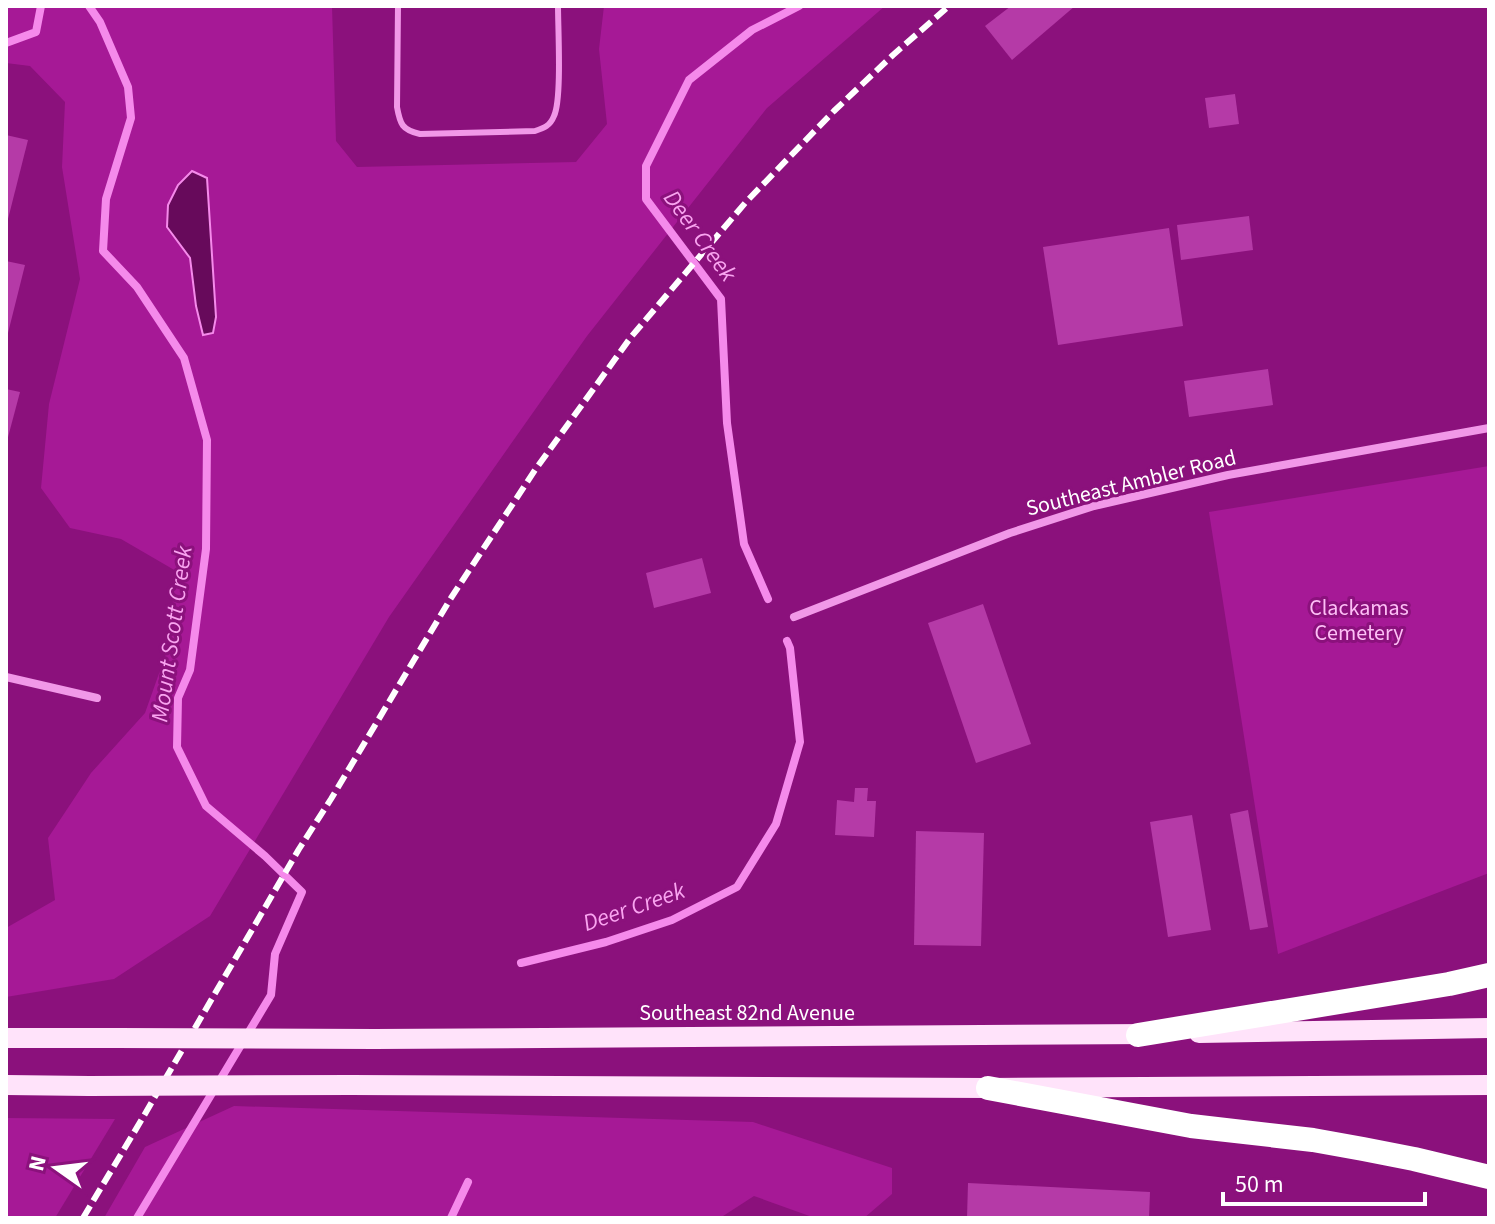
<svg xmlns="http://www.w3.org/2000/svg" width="1495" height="1224" viewBox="0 0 1495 1224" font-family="'Source Sans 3',sans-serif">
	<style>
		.green { fill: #a61996 }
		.water { fill: #670a5b; stroke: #f58aeb; stroke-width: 2 }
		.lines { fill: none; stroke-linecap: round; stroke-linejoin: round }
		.stream { stroke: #f58aeb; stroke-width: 8 }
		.building { fill: #b53aa7 }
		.lane { stroke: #f198e8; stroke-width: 6 }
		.street { stroke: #f198e8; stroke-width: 8 }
		.primary { stroke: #ffe3fa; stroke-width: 20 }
		.highway { stroke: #fff; stroke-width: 24 }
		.rail { stroke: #fff; stroke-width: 6; stroke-dasharray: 14 6; stroke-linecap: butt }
		.primary-bridge { stroke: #ffe3fa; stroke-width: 20 }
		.labels { text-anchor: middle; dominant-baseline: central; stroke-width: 6; stroke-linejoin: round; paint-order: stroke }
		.street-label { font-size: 22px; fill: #fff; stroke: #8b117c }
		.park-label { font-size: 22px; fill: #fdbff6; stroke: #8b117c }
		.water-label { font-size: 24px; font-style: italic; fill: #f9a4f0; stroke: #8b117c }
	</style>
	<rect width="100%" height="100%" fill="#8b117c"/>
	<g class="green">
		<path d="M6,6H332L336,141L357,167L576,162L607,124L599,49L604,6H885L767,108L587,336L389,617L210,916L114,979L6,997V928L55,900L48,838L91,773L145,713L168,648L176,571L121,539L70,528L41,488L49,404L80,279L62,167L65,102L30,66L6,63Z"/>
		<path d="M1489,466V873L1278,954L1209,512Z"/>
		<path d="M234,1106L753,1122L892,1168V1194L864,1218H815L754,1196L720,1218H104L145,1147Z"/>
		<path d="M6,1118L115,1119L55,1218H6Z"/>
	</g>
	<path class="water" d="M192,171L207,178L216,317L213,333L203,335L196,306L190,258L167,227L168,205L178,185Z"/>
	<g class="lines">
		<g class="stream">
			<path d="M89,6L100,22L128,87L131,118L106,199L103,251L137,287L184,358L207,440L206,549L190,670L178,698L177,747L206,806L265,856L302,892L275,954L271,995L137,1218"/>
			<path d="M6,43L36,32L41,6"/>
			<path d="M768,599L744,544L727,423L721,299L646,199V166L689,80L752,30L799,6"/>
			<path d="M521,963L606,942L672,920L737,887L776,824L800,742L790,648L787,641"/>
			<path d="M451,1218L468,1182"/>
		</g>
	</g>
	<g class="building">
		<path d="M1011,6H1075L1012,60L985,26Z"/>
		<path d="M1235,94L1239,124L1209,128L1205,98Z"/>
		<path d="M6,135L28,140L7,223H6Z"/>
		<path d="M1249,216L1253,250L1181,260L1177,225Z"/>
		<path d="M1169,228L1183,326L1058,345L1043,247Z"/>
		<path d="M6,261L25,265L7,337H6Z"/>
		<path d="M1268,369L1273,405L1189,417L1184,381Z"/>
		<path d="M6,389L20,392L7,441H6Z"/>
		<path d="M702,558L711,593L654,608L646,573Z"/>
		<path d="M983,604L1031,744L976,763L928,623Z"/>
		<path d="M855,788H868L867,801H876L874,837L835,835L837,800L854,802Z"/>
		<path d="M1248,810L1268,927L1250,930L1230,814Z"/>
		<path d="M1192,815L1211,930L1168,937L1150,822Z"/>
		<path d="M916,831L984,833L981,946L914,945Z"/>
		<path d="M968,1183L1150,1192L1149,1218H967Z"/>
	</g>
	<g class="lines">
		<path class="lane" d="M398,6L397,107C400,124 402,130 420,134L535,131C544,128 550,126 554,116C562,99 558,29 558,6"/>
		<g class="street">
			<path d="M794,617L1010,533L1094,506L1228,475L1489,428"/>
			<path d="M6,677L97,698"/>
		</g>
		<g class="primary">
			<path d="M1199,1033L1489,1028"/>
			<path d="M6,1038H117"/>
			<path d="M375,1039L1151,1034"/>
			<path d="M6,1085L89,1086"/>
			<path d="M351,1085L988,1088L1489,1085"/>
		</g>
		<g class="highway">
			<path d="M1138,1035L1449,984L1489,975"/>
			<path d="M988,1088L1191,1126L1313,1140L1363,1149L1414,1159L1489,1177"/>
		</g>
		<path class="rail" d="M83,1218L142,1119L299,849L331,799L451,598L535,470L631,337L746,202L834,111L893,55L949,6"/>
		<g class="primary-bridge">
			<path d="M117,1038L375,1039"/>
			<path d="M89,1086L351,1085"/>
		</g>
	</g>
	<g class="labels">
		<g class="street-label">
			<text transform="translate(1131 483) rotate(-14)">Southeast Ambler Road</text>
			<text x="747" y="1013">Southeast 82nd Avenue</text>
		</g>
		<g class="park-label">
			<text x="1359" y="608">Clackamas<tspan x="1359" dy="25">Cemetery</tspan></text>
		</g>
		<g class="water-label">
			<text transform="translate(700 236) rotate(54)">Deer Creek</text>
			<text transform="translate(172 634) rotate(-82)">Mount Scott Creek</text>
			<text transform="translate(634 907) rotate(-19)">Deer Creek</text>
		</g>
	</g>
	<rect width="1495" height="1224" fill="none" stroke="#ffffff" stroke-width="16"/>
	<g transform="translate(56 1168) rotate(284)" stroke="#8b117c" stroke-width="6" paint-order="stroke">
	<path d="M0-6L14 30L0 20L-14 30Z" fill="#ffffff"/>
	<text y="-12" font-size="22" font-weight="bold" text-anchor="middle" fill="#ffffff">N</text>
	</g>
	<path d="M1223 1192v12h202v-12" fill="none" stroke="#ffffff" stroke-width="4"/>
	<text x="1235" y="1192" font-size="24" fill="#ffffff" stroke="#8b117c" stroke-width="6" paint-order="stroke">50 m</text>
</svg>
